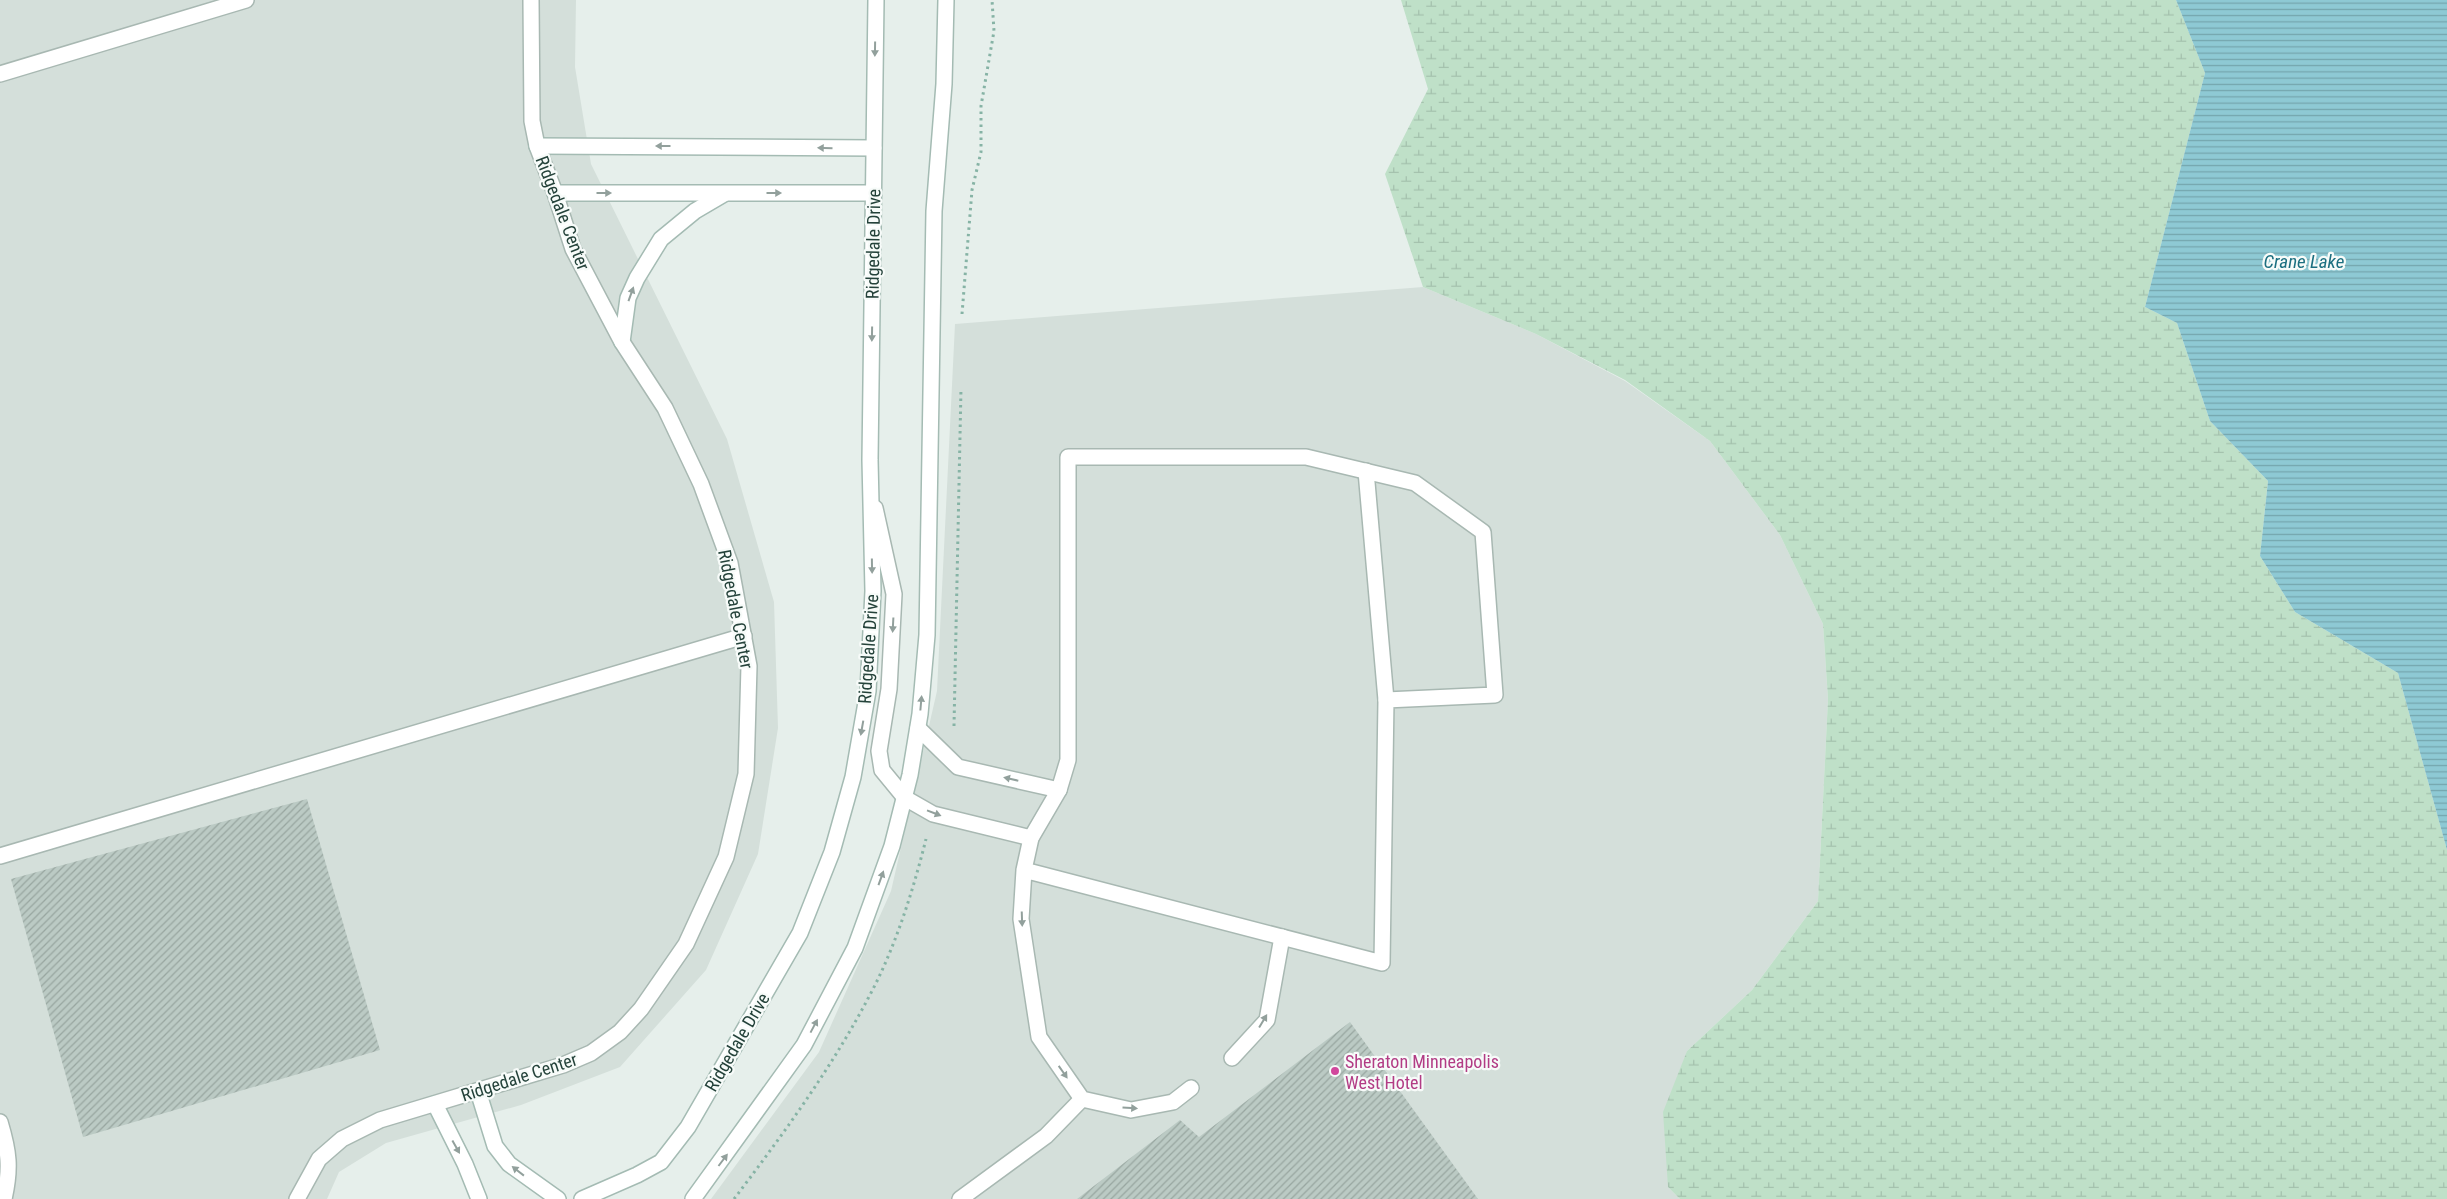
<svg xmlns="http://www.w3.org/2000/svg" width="2447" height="1199" viewBox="0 0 2447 1199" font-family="'Roboto Condensed',sans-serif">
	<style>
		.built { fill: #d4dfda }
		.wetland { fill: url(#wetland-marsh) }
		.water { fill: url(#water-rules) }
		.building { fill: url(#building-hatch) }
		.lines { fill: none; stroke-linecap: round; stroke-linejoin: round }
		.lane-casing { stroke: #a8b8b2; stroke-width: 18 }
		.street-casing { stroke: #a8b8b2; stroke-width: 18 }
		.secondary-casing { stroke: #a4bbb3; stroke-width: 18 }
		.path { stroke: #86b3a5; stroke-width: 3; stroke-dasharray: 2.5 4; stroke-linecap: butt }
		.lane { stroke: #fff; stroke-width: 15 }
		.street { stroke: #fff; stroke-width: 15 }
		.secondary { stroke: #fff; stroke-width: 15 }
		.oneway { fill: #92a09c }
		.hotel-dot { fill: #d1479c; stroke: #f7fbf9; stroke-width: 2 }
		.labels { text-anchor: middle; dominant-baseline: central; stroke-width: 4.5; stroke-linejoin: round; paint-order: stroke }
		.street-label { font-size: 18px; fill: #24423a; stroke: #f7fbf9 }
		.hotel-label { font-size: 18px; fill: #b23c85; stroke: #f7fbf9; text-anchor: start }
		.water-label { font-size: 19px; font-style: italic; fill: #1c6f80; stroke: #f7fbf9 }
	</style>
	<defs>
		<pattern id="wetland-marsh" width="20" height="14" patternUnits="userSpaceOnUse" patternTransform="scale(1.25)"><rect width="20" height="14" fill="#bfe0c8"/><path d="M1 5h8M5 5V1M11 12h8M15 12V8" fill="none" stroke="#a4c1ad"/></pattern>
		<pattern id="water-rules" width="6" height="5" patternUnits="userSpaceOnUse" patternTransform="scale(1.25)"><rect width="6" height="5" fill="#8ec9d4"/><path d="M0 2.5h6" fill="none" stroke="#74a5ad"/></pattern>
		<pattern id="building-hatch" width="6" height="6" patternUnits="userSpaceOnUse" patternTransform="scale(1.25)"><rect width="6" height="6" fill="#bbcac4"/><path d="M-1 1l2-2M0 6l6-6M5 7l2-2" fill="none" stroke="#98a6a0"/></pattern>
	</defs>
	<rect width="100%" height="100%" fill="#e6efeb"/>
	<g class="built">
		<path d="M0,0H576L575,67L591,164L727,439L774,602L778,728L758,854L706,970L620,1067L521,1105L386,1143L339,1172L327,1199H0Z"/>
		<path d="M1423,287L1536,334L1625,381L1710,441L1780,535L1823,624L1828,699L1818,901L1752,990L1687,1051L1668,1187L1680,1199H711L819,1052L891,891L937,691L955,324Z"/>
	</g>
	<path class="wetland" d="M1401,0H2176L2205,73L2145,307L2177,323L2210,421L2268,481L2260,556L2295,612L2398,673L2447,850V1199H1680L1668,1187L1663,1112L1687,1051L1752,990L1818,901L1828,699L1823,624L1780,535L1710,441L1625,380L1536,334L1423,287L1385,174L1428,89Z"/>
	<path class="water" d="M2176,0H2447V850L2398,673L2295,612L2260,556L2268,481L2210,421L2177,323L2145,307L2205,73Z"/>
	<g class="building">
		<path d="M307,799L380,1050L83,1137L11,879Z"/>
		<path d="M1350,1022L1478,1199H1077L1180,1120L1199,1137Z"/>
	</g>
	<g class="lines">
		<g class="lane-casing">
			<g id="lane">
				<path d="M0,74L246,0"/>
				<path d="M1366,471L1386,700"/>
				<path d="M875,508L894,594L889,689L879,751L882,770L905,798L933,814L1031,838"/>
				<path d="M918,728L958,767L1059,790"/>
				<path d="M0,856L744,636"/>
				<path d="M1024,870L1382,963L1386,700L1495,695L1483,532L1415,483L1306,457H1068V760L1059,790L1031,838L1024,870L1021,919L1039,1037L1082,1099L1131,1110L1173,1102L1191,1088"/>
				<path d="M1232,1058L1267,1020L1282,937"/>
				<path d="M0,1122C9,1152 11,1168 4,1199"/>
				<path d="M960,1199L1046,1136L1082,1099"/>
			</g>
		</g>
		<g class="street-casing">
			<path id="street" d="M297,1199L319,1159L342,1139L380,1120L563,1065L591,1053L620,1032L641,1009L686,944L726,857L746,774L749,666L730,563L701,484L665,408L622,342L573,249L555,193L537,146L532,121L531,0"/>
		</g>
		<g class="secondary-casing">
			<g id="secondary">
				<path d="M537,146L874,148"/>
				<path d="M555,193H874"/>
				<path d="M622,342L628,298L637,278L661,239L695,211L724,194"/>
				<path d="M478,1091L495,1146L509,1164L558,1199"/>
				<path d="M435,1104L465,1164L479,1199"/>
				<path d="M582,1199L637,1175L661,1162L688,1127L800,933L832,852L853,777L868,691L873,591L870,460L876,0"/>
				<path d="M693,1199L804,1045L855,948L892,846L910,775L920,714L927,635L934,211L944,84L946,0"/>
			</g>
		</g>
		<g class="path">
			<path d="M962,314L972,190L981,152V106L994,31L992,0"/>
			<path d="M954,726L961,388"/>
			<path d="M734,1199C787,1129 839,1058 878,979C899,935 914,887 926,839"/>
		</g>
		<use href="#lane" class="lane"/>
		<use href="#street" class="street"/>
		<use href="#secondary" class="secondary"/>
	</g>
	<defs><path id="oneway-solid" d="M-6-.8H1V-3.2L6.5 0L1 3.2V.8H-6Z" transform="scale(1.25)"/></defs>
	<g class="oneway">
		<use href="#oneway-solid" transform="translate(875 49) rotate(91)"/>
		<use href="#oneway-solid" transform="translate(663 146) rotate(-180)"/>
		<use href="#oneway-solid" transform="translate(825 148) rotate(-179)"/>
		<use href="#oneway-solid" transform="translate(604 193)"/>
		<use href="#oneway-solid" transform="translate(774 193)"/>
		<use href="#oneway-solid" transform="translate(631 294) rotate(-70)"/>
		<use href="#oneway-solid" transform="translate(872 334) rotate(91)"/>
		<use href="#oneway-solid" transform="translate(872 566) rotate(89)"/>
		<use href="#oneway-solid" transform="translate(893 625) rotate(93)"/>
		<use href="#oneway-solid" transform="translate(921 703) rotate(-85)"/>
		<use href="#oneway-solid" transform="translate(862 728) rotate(100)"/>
		<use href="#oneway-solid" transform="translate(1011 779) rotate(-167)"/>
		<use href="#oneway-solid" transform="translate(934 813) rotate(21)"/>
		<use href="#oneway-solid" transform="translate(881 878) rotate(-70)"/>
		<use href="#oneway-solid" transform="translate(1022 919) rotate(88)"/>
		<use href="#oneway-solid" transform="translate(1263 1021) rotate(-59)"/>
		<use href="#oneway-solid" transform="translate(814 1026) rotate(-62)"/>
		<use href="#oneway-solid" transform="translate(1063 1072) rotate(55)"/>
		<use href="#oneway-solid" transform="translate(1130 1108) rotate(3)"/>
		<use href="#oneway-solid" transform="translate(456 1147) rotate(61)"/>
		<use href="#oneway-solid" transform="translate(723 1160) rotate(-53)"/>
		<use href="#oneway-solid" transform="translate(518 1171) rotate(-142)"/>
	</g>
	<circle class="hotel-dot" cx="1335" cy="1071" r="5"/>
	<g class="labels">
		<g class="street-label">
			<text transform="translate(563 213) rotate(69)">Ridgedale Center</text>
			<text transform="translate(873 244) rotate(-89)">Ridgedale Drive</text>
			<text transform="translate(736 609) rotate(79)">Ridgedale Center</text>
			<text transform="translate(868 649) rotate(-86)">Ridgedale Drive</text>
			<text transform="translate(737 1042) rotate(-60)">Ridgedale Drive</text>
			<text transform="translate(519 1077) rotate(-18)">Ridgedale Center</text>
		</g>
		<g class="hotel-label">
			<text x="1345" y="1061">Sheraton Minneapolis<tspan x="1345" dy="21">West Hotel</tspan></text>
		</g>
		<g class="water-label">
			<text x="2304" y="261">Crane Lake</text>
		</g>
	</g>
</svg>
